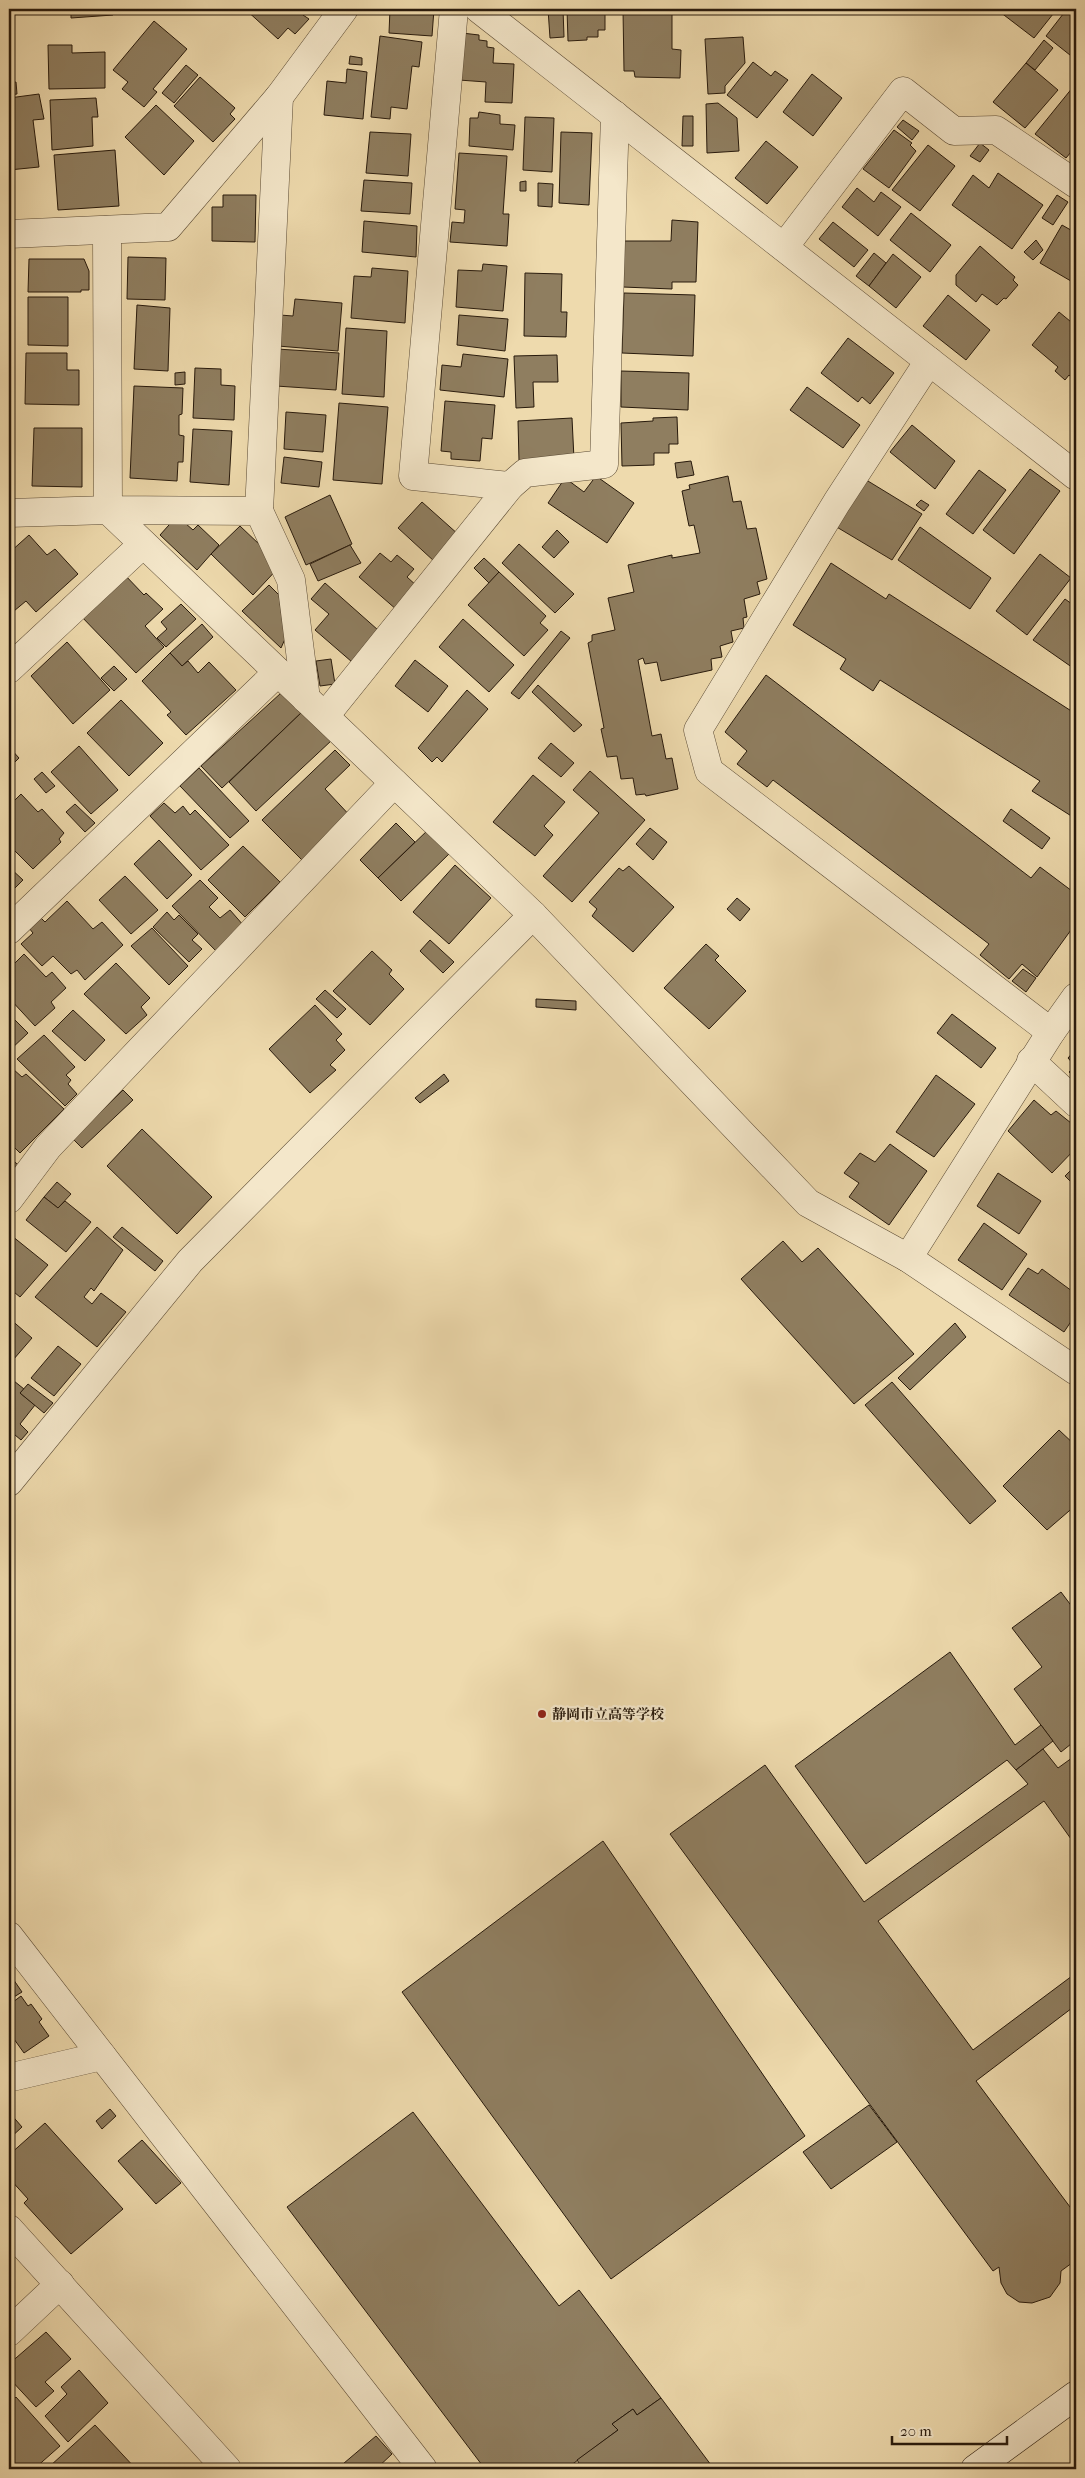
<svg xmlns="http://www.w3.org/2000/svg" width="1085" height="2478" viewBox="0 0 1085 2478" font-family="'IM FELL French Canon','Noto Serif JP',serif">
	<style>
		.building { fill: #8f7e60; stroke: #281a0c }
		.lines { fill: none; stroke-linecap: round; stroke-linejoin: round }
		.street-casing { stroke: #5a4a34; stroke-width: 29 }
		.secondary-casing { stroke: #281a0c; stroke-width: 29 }
		.street { stroke: #f4e7ca; stroke-width: 28 }
		.secondary { stroke: #f4e7ca; stroke-width: 28 }
		.poi-dot { fill: #8f2418; stroke: #f4e7ca; stroke-width: 2 }
		.labels { text-anchor: middle; dominant-baseline: central; stroke-width: 4.5; stroke-linejoin: round; paint-order: stroke }
		.poi-label { font-size: 14px; font-weight: bold; fill: #281a0c; stroke: #f4e7ca; text-anchor: start }
	</style>
	<rect width="100%" height="100%" fill="#eedaad"/>
	<filter id="stains"><feTurbulence type="fractalNoise" baseFrequency=".004" numOctaves="4"/><feColorMatrix values="0 0 0 0 .2 0 0 0 0 .09 0 0 0 0 .02 0 0 0 .5 -.17"/></filter>
	<radialGradient id="worn" r=".72"><stop offset=".6" stop-color="#630" stop-opacity="0"/><stop offset="1" stop-color="#630" stop-opacity=".3"/></radialGradient>
	<g class="building">
		<path d="M71,9H112L113,15L71,18Z"/>
		<path d="M245,9H309L303,15L309,19L295,34L288,28L278,39Z"/>
		<path d="M390,9H434L432,36L389,33Z"/>
		<path d="M548,9H563L564,37L550,38Z"/>
		<path d="M567,9H605V30H598V37H587V40L568,41Z"/>
		<path d="M619,9L672,11V49L681,50L680,78L635,77L634,71H624L623,10Z"/>
		<path d="M1002,9H1057L1034,38L1000,12Z"/>
		<path d="M1067,9H1076L1075,59L1046,36Z"/>
		<path d="M154,21L187,49L153,89L157,92L144,107L122,89L128,82L113,70Z"/>
		<path d="M462,33L479,35V40L487,41V47L494,48L493,63L514,64L512,103L485,102L486,82L459,80Z"/>
		<path d="M380,36L422,42L419,67L412,66L407,109L391,107L390,119L371,117Z"/>
		<path d="M743,37L745,63L725,86V93L708,94L705,39Z"/>
		<path d="M1044,40L1053,48L1035,70L1026,63Z"/>
		<path d="M48,45H72V53L105,52V88L49,89Z"/>
		<path d="M350,56L362,58V65L349,64Z"/>
		<path d="M753,62L771,76L775,71L788,80L757,118L727,95Z"/>
		<path d="M1026,63L1058,90L1025,128L993,102Z"/>
		<path d="M186,65L198,75L174,103L162,93Z"/>
		<path d="M347,69L367,72L363,119L324,115L327,81L346,83Z"/>
		<path d="M812,74L842,98L813,136L783,112Z"/>
		<path d="M200,77L235,108L230,114L235,119L213,142L174,106Z"/>
		<path d="M16,82L17,94L9,95V83Z"/>
		<path d="M1073,87L1076,90V146L1066,158L1035,134Z"/>
		<path d="M39,94L44,119L33,120L39,167L9,170V98Z"/>
		<path d="M96,98L98,117H92L93,146L52,150L50,100Z"/>
		<path d="M718,103L737,118L739,151L707,153L706,104Z"/>
		<path d="M156,105L194,141L164,175L125,137Z"/>
		<path d="M479,112L500,115V124L515,125L513,150L469,146L470,118H478Z"/>
		<path d="M683,116H693V146H682Z"/>
		<path d="M525,117L554,118L552,172L523,170Z"/>
		<path d="M903,120L919,131L912,140L897,127Z"/>
		<path d="M894,130L912,143L910,145L916,151L889,188L863,169Z"/>
		<path d="M370,132L411,134L408,176L366,173Z"/>
		<path d="M561,132L592,133L589,205L559,203Z"/>
		<path d="M766,141L798,167L767,204L735,178Z"/>
		<path d="M980,143L989,150L980,162L970,156Z"/>
		<path d="M928,145L955,166L920,211L892,190Z"/>
		<path d="M115,150L119,206L58,210L54,155Z"/>
		<path d="M459,153L507,156L503,214H509L507,246L450,242L452,222L464,223L465,210L455,209Z"/>
		<path d="M998,173L1043,205L1012,249L952,205L973,175L989,188Z"/>
		<path d="M364,180L412,183L410,214L361,211Z"/>
		<path d="M526,181V191H520V182Z"/>
		<path d="M538,183L553,184L552,207L538,206Z"/>
		<path d="M857,188L874,202L881,192L901,207L878,236L842,207Z"/>
		<path d="M223,195H256L255,242L212,241V207H223Z"/>
		<path d="M1057,195L1068,202L1053,225L1042,218Z"/>
		<path d="M911,213L951,245L930,272L890,240Z"/>
		<path d="M672,220L698,222L696,282H672V289L623,287L624,241H671Z"/>
		<path d="M364,221L417,226L416,257L362,252Z"/>
		<path d="M833,222L868,250L854,267L819,239Z"/>
		<path d="M1062,225L1076,233V284L1040,263Z"/>
		<path d="M1036,240L1043,250L1033,260L1024,252Z"/>
		<path d="M980,246L1015,277L1013,280L1018,285L1006,299L1004,298L997,305L982,294L976,302L956,285V275Z"/>
		<path d="M874,253L886,263L869,286L856,276Z"/>
		<path d="M893,254L921,277L896,308L869,286Z"/>
		<path d="M128,257L166,258L165,300L127,299Z"/>
		<path d="M29,259H84L89,271V290H81V292H28Z"/>
		<path d="M483,264L507,266L503,311L456,307L458,270L482,271Z"/>
		<path d="M372,268L408,271L405,323L351,318L354,276L371,277Z"/>
		<path d="M525,273L562,274L561,312H567L566,337L524,336Z"/>
		<path d="M624,293L695,295L693,356L622,353Z"/>
		<path d="M948,295L990,330L966,360L923,326Z"/>
		<path d="M28,297H68V346L28,345Z"/>
		<path d="M295,299L342,303L338,351L278,346L280,315L293,316Z"/>
		<path d="M137,305L170,308L168,371L134,369Z"/>
		<path d="M1059,312L1076,326V381L1069,375L1065,380L1055,371L1058,367L1032,345Z"/>
		<path d="M459,315L508,319L505,351L457,345Z"/>
		<path d="M346,328L387,331L384,397L342,394Z"/>
		<path d="M848,338L894,373L870,404L862,397L858,402L821,373Z"/>
		<path d="M277,349L339,353L336,390L276,386Z"/>
		<path d="M26,353H67V370H79V405L25,404Z"/>
		<path d="M463,354L508,359L504,397L440,390L442,365L461,367Z"/>
		<path d="M557,355L558,382H533L534,407L516,408L514,356Z"/>
		<path d="M195,368L221,369V385L235,386L234,420L193,418Z"/>
		<path d="M621,371L689,373L688,410L621,407Z"/>
		<path d="M185,372V384L175,385V373Z"/>
		<path d="M9,383H13L10,407H9Z"/>
		<path d="M134,386L183,388L182,414L179,415V435L184,436L183,462H178L177,481L130,478Z"/>
		<path d="M807,387L860,425L843,448L790,410Z"/>
		<path d="M445,401L495,405L492,439L482,438L480,461L451,459V452L441,451Z"/>
		<path d="M339,403L388,407L382,484L333,480Z"/>
		<path d="M286,412L326,415L323,452L284,449Z"/>
		<path d="M677,417L678,444H669V453H654V465L622,466L621,423L653,421V418Z"/>
		<path d="M572,418L574,459L519,461L518,421Z"/>
		<path d="M9,423H13L11,493H9Z"/>
		<path d="M912,425L955,461L935,489L890,452Z"/>
		<path d="M34,428H82V487L32,486Z"/>
		<path d="M193,429L232,431L229,485L190,482Z"/>
		<path d="M284,457L322,462L319,487L281,483Z"/>
		<path d="M691,461L694,475L677,478L675,463Z"/>
		<path d="M1030,469L1060,491L1014,554L983,530Z"/>
		<path d="M979,470L1006,490L973,534L946,514Z"/>
		<path d="M596,476L634,503L607,543L548,503L565,478L584,492Z"/>
		<path d="M728,476L733,502L741,501L747,529L756,528L767,579L757,582L760,594L744,599L747,617L743,618L744,628L731,631L733,642L720,646L722,657L711,659L712,670L661,681L657,662L645,664L643,658L638,660L652,736L661,734L666,759L672,758L678,789L646,796L645,794L636,795L633,778L621,779L617,756L607,757L601,729L604,728L588,643L592,641V635L615,630L608,598L634,592L628,565L672,555V558L700,553L694,525L689,526L682,491L690,489L689,485Z"/>
		<path d="M863,478L922,514L892,560L835,526Z"/>
		<path d="M330,495L352,544L306,565L285,517Z"/>
		<path d="M921,500L929,505L924,511L916,505Z"/>
		<path d="M422,502L459,535L435,562L398,528Z"/>
		<path d="M177,516L193,530L198,525L219,545L197,570L160,535Z"/>
		<path d="M240,526L281,565L253,595L211,554Z"/>
		<path d="M920,527L991,578L970,609L898,560Z"/>
		<path d="M557,530L569,542L554,558L542,547Z"/>
		<path d="M29,535L47,555L55,549L78,574L36,612L26,601L14,611L9,605V553Z"/>
		<path d="M519,544L574,594L555,613L502,563Z"/>
		<path d="M350,545L361,563L318,581L310,564Z"/>
		<path d="M380,553L391,562L397,555L414,569L407,577L418,587L397,610L359,577Z"/>
		<path d="M1040,554L1071,578L1027,635L996,611Z"/>
		<path d="M484,558L499,572L489,583L474,568Z"/>
		<path d="M831,563L886,599L889,594L1076,714V819L1032,791L1040,781L880,680L873,691L840,669L846,659L793,625Z"/>
		<path d="M499,572L546,616L540,623L548,630L524,656L468,605Z"/>
		<path d="M123,573L144,595L146,593L163,609L145,626L164,647L136,673L79,614Z"/>
		<path d="M325,583L378,630L352,662L315,630L329,614L311,599Z"/>
		<path d="M269,585L279,595L285,639L281,648L242,611Z"/>
		<path d="M1065,599L1076,607V670L1033,640Z"/>
		<path d="M181,604L196,619L166,647L157,638L167,629L161,622Z"/>
		<path d="M463,619L514,665L489,692L439,647Z"/>
		<path d="M202,624L213,637L182,666L170,653Z"/>
		<path d="M561,631L570,638L519,699L511,693Z"/>
		<path d="M67,642L110,690L73,724L31,676Z"/>
		<path d="M170,653L182,666L188,661L198,673L209,662L236,690L186,735L167,715L171,712L142,681Z"/>
		<path d="M331,659L335,684L320,686L316,661Z"/>
		<path d="M415,660L448,686L428,712L395,686Z"/>
		<path d="M114,666L127,679L114,691L101,678Z"/>
		<path d="M766,675L1031,878L1040,867L1076,894V923L1037,977L1022,964L1009,979L980,955L989,944L773,780L767,787L737,764L747,751L725,732Z"/>
		<path d="M538,685L582,725L574,732L532,692Z"/>
		<path d="M467,690L488,709L442,762L437,757L432,762L418,748Z"/>
		<path d="M281,693L302,712L222,788L201,766Z"/>
		<path d="M121,700L163,743L129,776L87,733Z"/>
		<path d="M302,712L332,740L256,811L229,782Z"/>
		<path d="M551,743L574,763L561,777L538,758Z"/>
		<path d="M79,746L118,790L91,814L51,772Z"/>
		<path d="M9,747L19,758L9,768Z"/>
		<path d="M335,750L350,765L325,789L354,820L307,865L262,820Z"/>
		<path d="M199,768L249,821L230,838L180,786Z"/>
		<path d="M590,771L645,820L572,902L543,876L599,813L573,790Z"/>
		<path d="M42,772L55,786L46,793L34,779Z"/>
		<path d="M533,775L565,802L544,826L553,835L535,856L493,822Z"/>
		<path d="M21,794L38,812L42,809L64,833L59,839L61,842L33,869L9,845V806Z"/>
		<path d="M164,803L175,813L183,806L190,815L195,810L229,845L201,870L150,816Z"/>
		<path d="M75,804L95,823L85,832L66,812Z"/>
		<path d="M1011,809L1050,838L1042,849L1003,821Z"/>
		<path d="M396,823L415,842L378,878L360,860Z"/>
		<path d="M430,828L453,850L401,901L378,878Z"/>
		<path d="M650,828L667,842L653,860L636,844Z"/>
		<path d="M159,840L192,875L167,899L134,864Z"/>
		<path d="M243,846L280,882L245,917L208,880Z"/>
		<path d="M455,865L491,898L449,944L413,912Z"/>
		<path d="M629,866L674,907L633,952L592,916L597,909L589,902L619,868L623,871Z"/>
		<path d="M9,867L23,880L9,894Z"/>
		<path d="M125,876L158,910L131,934L99,900Z"/>
		<path d="M200,880L218,898L209,907L220,918L230,910L244,926L217,952L172,906Z"/>
		<path d="M737,898L750,909L740,921L727,909Z"/>
		<path d="M67,901L93,929L102,922L123,945L85,980L77,970L71,974L53,956L42,966L21,944L33,933L29,928L41,918L45,922Z"/>
		<path d="M167,912L174,920L179,915L198,934L192,940L202,949L189,962L153,927Z"/>
		<path d="M152,928L188,966L169,985L131,946Z"/>
		<path d="M430,940L454,962L443,973L420,951Z"/>
		<path d="M706,944L719,956L715,960L746,991L709,1029L664,988Z"/>
		<path d="M372,951L392,970L389,974L404,989L370,1025L333,991Z"/>
		<path d="M24,954L46,977L52,972L66,988L51,1002L55,1008L35,1026L9,998V969Z"/>
		<path d="M116,963L150,998L141,1007L147,1015L126,1034L84,994Z"/>
		<path d="M1023,969L1036,978L1026,992L1012,981Z"/>
		<path d="M325,990L346,1009L337,1018L316,999Z"/>
		<path d="M536,999L576,1001V1010L536,1007Z"/>
		<path d="M315,1005L342,1034L336,1040L345,1050L330,1065L336,1070L310,1093L269,1049Z"/>
		<path d="M73,1010L105,1040L85,1061L52,1031Z"/>
		<path d="M9,1014L28,1033L9,1051Z"/>
		<path d="M952,1014L996,1048L981,1068L937,1033Z"/>
		<path d="M44,1035L75,1067L66,1075L71,1080L68,1084L77,1094L65,1106L17,1059Z"/>
		<path d="M1076,1040V1078L1069,1072L1075,1066L1068,1058L1076,1049L1072,1045Z"/>
		<path d="M13,1069L22,1077L26,1074L64,1109L20,1153L9,1142V1073Z"/>
		<path d="M444,1074L449,1081L420,1103L415,1098Z"/>
		<path d="M936,1075L975,1104L934,1157L896,1132Z"/>
		<path d="M123,1090L133,1100L82,1148L73,1139Z"/>
		<path d="M1034,1100L1051,1115L1056,1111L1076,1127V1148L1052,1173L1008,1131Z"/>
		<path d="M142,1129L212,1197L177,1234L107,1166Z"/>
		<path d="M890,1144L927,1171L889,1225L849,1197L859,1183L844,1173L860,1153L875,1162Z"/>
		<path d="M9,1157L23,1169L9,1188Z"/>
		<path d="M1076,1165V1187L1065,1176Z"/>
		<path d="M998,1173L1041,1201L1019,1234L977,1206Z"/>
		<path d="M57,1182L71,1194L58,1208L44,1197Z"/>
		<path d="M44,1197L58,1208L65,1201L91,1222L66,1252L26,1220Z"/>
		<path d="M984,1223L1027,1254L1002,1290L958,1260Z"/>
		<path d="M97,1227L123,1250L94,1291L91,1288L84,1297L92,1304L101,1293L126,1312L97,1347L35,1297Z"/>
		<path d="M122,1227L163,1261L155,1271L113,1237Z"/>
		<path d="M12,1236L48,1265L20,1297L9,1288V1240Z"/>
		<path d="M783,1241L802,1262L818,1248L914,1354L854,1404L741,1279Z"/>
		<path d="M1028,1268L1038,1274L1042,1269L1076,1294V1314L1064,1332L1009,1295Z"/>
		<path d="M9,1318L32,1338L13,1360L9,1357Z"/>
		<path d="M955,1323L966,1337L910,1390L898,1378Z"/>
		<path d="M58,1346L81,1364L54,1396L31,1378Z"/>
		<path d="M9,1377L24,1389L20,1393L35,1405L20,1424L28,1432L21,1440L9,1430Z"/>
		<path d="M892,1382L996,1501L970,1524L865,1405Z"/>
		<path d="M28,1384L53,1403L44,1413L20,1393Z"/>
		<path d="M1059,1430L1076,1446V1505L1047,1530L1003,1486Z"/>
		<path d="M1076,1513V1524L1071,1517Z"/>
		<path d="M1061,1592L1076,1612V1740L1061,1752L1014,1689L1042,1667L1012,1628Z"/>
		<path d="M950,1652L1015,1745L1041,1725L1053,1741L1016,1770L1007,1760L866,1864L795,1766Z"/>
		<path d="M1043,1749L1058,1768L1076,1755V1846L1044,1801L878,1921L973,2050L1076,1973V2005L976,2081L1076,2215V2260L1061,2271L1060,2283L1050,2297L1032,2303L1019,2302L1007,2294L1001,2283L999,2267L993,2271L670,1834L765,1765L864,1902L1028,1784L1016,1770Z"/>
		<path d="M603,1841L805,2136L611,2279L402,1992Z"/>
		<path d="M9,1973L22,1992L9,2000Z"/>
		<path d="M21,1996L28,2006L31,2004L42,2019L39,2022L49,2036L24,2053L14,2039L9,2042V2005Z"/>
		<path d="M869,2105L897,2142L831,2189L803,2152Z"/>
		<path d="M110,2109L116,2116L102,2129L96,2121Z"/>
		<path d="M9,2112L22,2127L9,2139Z"/>
		<path d="M413,2112L559,2306L579,2290L661,2398L637,2415L633,2409L612,2424L618,2430L566,2469H485L287,2207Z"/>
		<path d="M45,2123L123,2209L71,2254L24,2203L28,2199L9,2178V2155Z"/>
		<path d="M142,2140L181,2183L156,2204L118,2161Z"/>
		<path d="M46,2332L71,2359L45,2382L54,2391L36,2407L9,2378V2364Z"/>
		<path d="M79,2370L108,2403L68,2442L45,2416L67,2394L61,2387Z"/>
		<path d="M16,2397L60,2446L34,2469H9V2404Z"/>
		<path d="M661,2398L714,2469H583L577,2460L618,2430L612,2424L633,2409L637,2415Z"/>
		<path d="M95,2425L136,2469H52L50,2466Z"/>
		<path d="M376,2436L392,2454L376,2469H337Z"/>
	</g>
	<g class="lines">
		<g class="street-casing">
			<g id="street">
				<path d="M479,9L1076,476"/>
				<path d="M107,230L108,510L259,511L291,580L306,699"/>
				<path d="M9,234L168,227L279,97L344,9"/>
				<path d="M784,247L903,91L954,131L996,130L1076,184"/>
				<path d="M929,361L837,502L698,730L709,771L1051,1032"/>
				<path d="M510,486L525,473L604,464L615,115"/>
				<path d="M259,511L279,97"/>
				<path d="M9,513L108,510L533,915L808,1203L908,1258L1076,1371"/>
				<path d="M9,669L143,544"/>
				<path d="M325,716L510,486L413,476L454,9"/>
				<path d="M9,930L278,672"/>
				<path d="M1031,1061L1076,1103"/>
				<path d="M9,1199L48,1147L394,783"/>
				<path d="M908,1258L1051,1032L1076,997"/>
				<path d="M9,1482L190,1261L533,915"/>
				<path d="M9,1936L423,2469"/>
				<path d="M9,2076L12,2077L102,2056"/>
				<path d="M9,2229L227,2469"/>
				<path d="M9,2332L60,2284"/>
			</g>
		</g>
		<g class="secondary-casing">
			<path id="secondary" d="M975,2469L1076,2395"/>
		</g>
		<use href="#street" class="street"/>
		<use href="#secondary" class="secondary"/>
	</g>
	<circle class="poi-dot" cx="542" cy="1714" r="5"/>
	<g class="labels">
		<g class="poi-label">
			<text x="552" y="1714">静岡市立高等学校</text>
		</g>
	</g>
	<rect width="1085" height="2478" fill="none" stroke="#eedaad" stroke-width="30"/>
	<rect x="10" y="10" width="1065" height="2458" fill="none" stroke="#281a0c" stroke-width="2.5"/>
	<rect x="15" y="15" width="1055" height="2448" fill="none" stroke="#281a0c"/>
	<path d="M892 2436v8h115v-8" fill="none" stroke="#281a0c" stroke-width="2.5"/>
	<text x="900" y="2436" font-size="15" fill="#281a0c" stroke="#f4e7ca" stroke-width="4" paint-order="stroke">20 m</text>
	<rect width="100%" height="100%" filter="url(#stains)"/>
	<rect width="100%" height="100%" fill="url(#worn)"/>
</svg>
